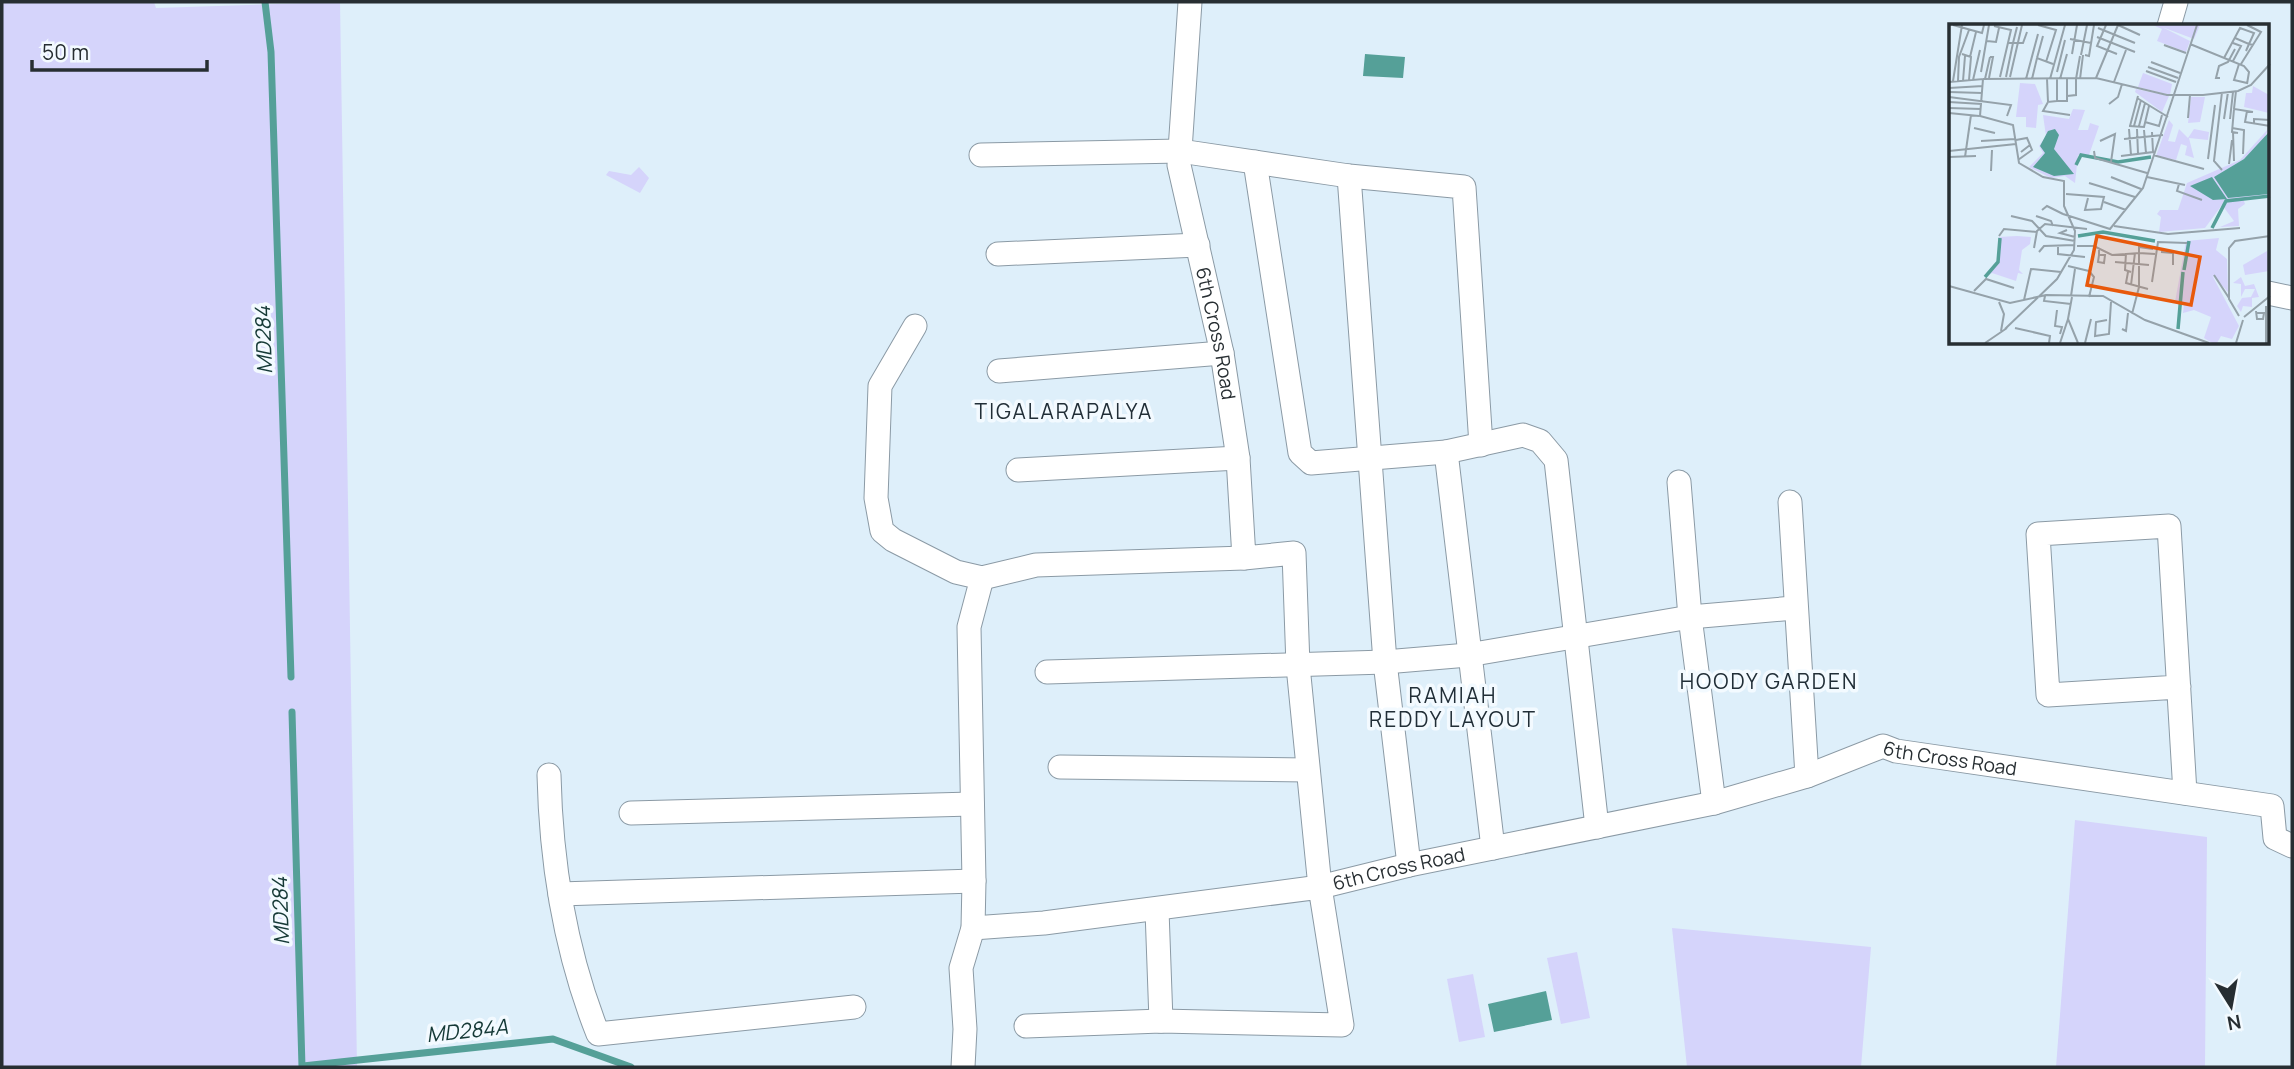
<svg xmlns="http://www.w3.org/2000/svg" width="2294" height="1069" viewBox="0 0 2294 1069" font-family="Manrope,sans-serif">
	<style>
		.green { fill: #d5d4fb }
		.water { fill: #55a098 }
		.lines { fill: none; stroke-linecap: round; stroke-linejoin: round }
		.stream { stroke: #55a098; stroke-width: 7 }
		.minor-casing { stroke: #8b9aa5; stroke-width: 25 }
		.minor { stroke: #fff; stroke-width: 23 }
		.labels { text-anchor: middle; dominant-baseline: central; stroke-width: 7; stroke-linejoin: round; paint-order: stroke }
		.street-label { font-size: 19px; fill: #272e32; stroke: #f3faff }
		.water-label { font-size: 21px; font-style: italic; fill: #153936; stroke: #f3faff }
		.neighbourhood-label { font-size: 21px; letter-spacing: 2px; fill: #212e37; stroke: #f3faff }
		.inset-river { fill: none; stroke: #55a098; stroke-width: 3.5 }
		.inset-road { fill: none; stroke: #95a2aa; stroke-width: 2 }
		.view { fill: #e8590c; fill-opacity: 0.15; stroke: #e8590c; stroke-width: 3.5 }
		.inset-edge { fill: none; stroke: #272e32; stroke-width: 3.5 }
	</style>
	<rect width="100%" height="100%" fill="#deeffa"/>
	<g class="green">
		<path d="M2,2H154L156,8L340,2L357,1067H2Z"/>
		<path d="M639,167L649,178L640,193L606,175L609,171L631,175Z"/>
		<path d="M2075,820L2207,837L2205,1067H2056Z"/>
		<path d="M1672,928L1871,947L1861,1067H1687Z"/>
		<path d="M1577,952L1590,1018L1561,1024L1547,958Z"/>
		<path d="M1473,974L1485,1037L1459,1042L1447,979Z"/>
	</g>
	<g class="water">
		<path d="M1365,54L1405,57L1403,78L1363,76Z"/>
		<path d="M1546,991L1552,1020L1494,1032L1488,1004Z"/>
	</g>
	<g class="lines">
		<g class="stream">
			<path d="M265,2L271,52L291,677"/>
			<path d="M292,712L302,1067"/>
			<path d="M303,1066L553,1039L631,1067"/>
		</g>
		<g class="minor-casing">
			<g id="minor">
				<path id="s1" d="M1190,2L1179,165L1222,353L1238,458L1244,558L1294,553L1298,666L1320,887L1409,865L1714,803L1807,776L1883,746L1896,751L2272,806L2275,838L2292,846"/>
				<path d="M2169,26L2176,2"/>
				<path d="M981,155L1180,151L1349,176L1464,187L1481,445"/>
				<path d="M1255,162L1300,453L1311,463L1446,452L1523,435L1540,441L1556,460L1597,827"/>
				<path d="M1349,176L1385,662L1409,865"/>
				<path d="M998,254L1198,245"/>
				<path d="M2268,293L2292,298"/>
				<path d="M915,326L880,386L876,498L882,531L893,540L956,572L982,578L1036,565L1244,558"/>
				<path d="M999,371L1222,353"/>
				<path d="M1446,452L1493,848"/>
				<path d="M1018,470L1238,458"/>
				<path d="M1679,482L1690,617L1714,803"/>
				<path d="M1790,502L1807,776"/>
				<path d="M1047,672L1385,662L1468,655L1690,617L1794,608"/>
				<path d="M2179,687L2048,695L2038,534L2169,526L2185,793"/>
				<path d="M1060,767L1307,770"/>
				<path d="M549,775C551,864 565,951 598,1034L854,1007"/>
				<path d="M631,813L972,804"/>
				<path d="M560,894L974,881"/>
				<path d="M1157,910L1161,1021"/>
				<path d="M973,928L1044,923L1320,887L1342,1025L1161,1021L1026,1026"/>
				<path d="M963,1067L965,1029L961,968L973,928L974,881L969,627L982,578"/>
			</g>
		</g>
		<use href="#minor" class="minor"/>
	</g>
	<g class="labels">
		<g class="street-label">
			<text stroke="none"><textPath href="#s1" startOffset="336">6th Cross Road</textPath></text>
			<text stroke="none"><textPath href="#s1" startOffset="1598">6th Cross Road</textPath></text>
			<text stroke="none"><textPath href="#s1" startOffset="1029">6th Cross Road</textPath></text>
		</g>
		<g class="water-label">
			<text transform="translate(263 340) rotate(-92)">MD284</text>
			<text transform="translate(280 911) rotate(-92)">MD284</text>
			<text transform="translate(467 1030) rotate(-6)">MD284A</text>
		</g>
		<g class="neighbourhood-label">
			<text x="1064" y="411">TIGALARAPALYA</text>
			<text x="1769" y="681">HOODY GARDEN</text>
			<text x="1453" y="695">RAMIAH<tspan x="1453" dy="24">REDDY LAYOUT</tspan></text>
		</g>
	</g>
	<g transform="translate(1949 24)">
		<rect width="320" height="320" fill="#deeffa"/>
		<path d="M204,1H251L245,15L213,3L241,17L237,28L208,17L213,5ZM194,49L223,60L221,71L189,63ZM71,59L86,60L94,80L89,81L87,104L77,103V93H67ZM304,62L320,71V89L295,83L297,69H303ZM187,65L220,72L213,88L186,68ZM242,73H256L251,98L239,99ZM124,85L136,86L129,106H139L141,99L150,102L140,131H129L126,159L116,152L102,154L80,143L94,129L90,122L97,112L94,91L120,95ZM220,96L224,101L219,117L226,118L230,105L239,114L245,105L260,108L259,116L240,114L245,134L236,131L238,122L232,120L227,136L207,132ZM320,104L313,119L295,135L269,151L289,172L320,170V174H294L296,180L289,185L290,202L271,203L285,197L273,181L256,204L210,208L212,193L208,190L211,186H229L238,159L291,136ZM68,212L82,213L81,220L73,226L70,246L74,250L69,249L67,257L43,249L37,253L48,239L50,213ZM270,214L267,226L278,235L279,268L263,251L290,302L283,315L272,312L268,319H263L255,314L262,293L245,286L234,289L235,279L226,278L237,217ZM318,227L320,247L296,251L294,241ZM292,253L296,262L305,260L310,273L303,274V283L294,282L292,288L288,282L293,274L302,273L306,265H296L292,273V260L284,259Z" fill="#d5d4fb"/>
		<path d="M106,105L110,111L105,125L125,150L105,152L84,143L96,129L91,122L99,107ZM320,108V170L279,174L265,153L295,135ZM263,153L278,175L264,176L241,162Z" fill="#55a098"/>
		<path class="inset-river" d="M127,141L132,131L169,138L202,133M263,204L277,177L321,172M129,212L154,208L206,217M235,246L240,217M36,253L49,238L51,214M229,305L234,248"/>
		<path class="inset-road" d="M4,1L33,9L35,1M89,1L107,6L97,38M157,1L148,22L168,30M169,1L191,11M45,2L62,6L51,53M68,3L64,19H74L78,8M149,4L186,19M148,13L186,28M286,14L300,20L297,27M121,15L142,19M38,17L47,18L50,4M284,19L292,22L284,37M241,20L295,42L300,48L298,60M215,21L237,29M13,30L22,33L20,56M123,30L128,1M132,31L138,1M136,31L140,32L145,1M21,33L27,8M88,34L94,12M275,34L291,4L305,9L300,20L304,21M202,38L231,49M290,40L285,56L298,59M292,40L312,8L298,1M199,43L229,54M197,47L227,58M32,48L40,1M108,48L116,16M57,53L64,19H59M61,53L73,1M40,54L44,33H41M147,54L169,1M271,54H267L270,42L279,38L286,25M34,55L147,54L218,71H254L289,67L302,61L321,40M36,55L41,33M77,55L89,10M83,55L88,34L104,40M98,55L99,78L108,77M101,55L116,1M108,55V77H118V55M111,55L118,30M127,55L131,32M131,55L134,31M24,56L31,26M4,57L13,1M9,57L10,33L20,6M14,57L16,32M0,58L34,55L31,92L64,101L70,139L94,153L115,157V182L126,207L125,226L108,255L56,305M165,58L177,26M0,64L34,62M287,67L285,85L304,88M0,68L33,69M118,72L127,71V55M0,73L62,81L58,92M188,74L219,93M0,78L33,80M99,78L94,87L121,91M160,80L169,73L173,60M0,84L32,85M285,85L283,108L289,109M298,87L296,98L321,102M0,89L30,92M239,94L241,71M275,95L279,68M281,95L284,68M196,98L210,102L213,91M305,100V95L321,96M180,102L195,103L200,82M181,102L189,72M185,102L192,76M190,102L196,79M25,104L46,109M283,104L295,106L294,130M180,105L182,131M188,105L189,130M195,106L197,129M284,108L285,137M175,115L214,111M67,116L78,114L81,121L72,128M32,117L66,115M151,117L166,110L162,138M0,127L67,120M145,127L146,134L198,149M204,131L255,145M172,132L204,128L203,108M0,133L27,132M16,133L22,91M259,135L266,81M69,136L83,126L81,121M280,140L283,116M273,146L265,137L273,68M42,147L43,126M162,153L192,165M198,153L236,161M140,159L186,173M230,160L228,167L253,176M117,170L155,173L152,185L136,186L139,174M155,178L177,186M93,186L98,182L114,190M114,190L161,205L194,164L248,1M62,192L83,197L97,212L126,217M87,192L102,197L104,202M165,202L219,210L291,204M118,206L111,209L126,213M50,212L55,205L88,208M128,222H145L163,231L190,229V263L183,290M109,223V230L136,233M85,224L88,207L96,200L138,205M204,225L190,223V229L206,230M90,228L95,222L125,221M212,228L224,229V241M177,229L176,246L182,248M150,231H156L155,239L149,238L150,231V226M166,238L200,241M119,242L140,247M140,247L145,253L140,273M179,248L177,259L199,265M265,251L280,274M203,258L209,218L238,219M182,261L186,229M0,262L61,279L97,271L154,272L196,296L260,319M25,267L37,255L65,264M96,272L95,277L122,280M122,272L126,245M123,273L119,295L129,319M75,276L82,245L112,248M50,278L55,290L52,307M108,286L106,302L113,303L111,310M307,287L308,295H314L315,289H308M290,292L280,275V224L286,217L321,212M295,293L321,272M158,296L147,298L146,312L160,310L162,278M66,304L101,312L100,319M173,305L177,307L179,289M36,319L58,304M111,319L119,295M136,319L142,295M287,319L294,296M317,319V282"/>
		<path class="view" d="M148,212L251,233L242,281L138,261Z"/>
		<rect width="320" height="320" class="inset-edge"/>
	</g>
	<rect width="2294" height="1069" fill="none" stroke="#272e32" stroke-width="7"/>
	<g transform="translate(2231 1006) rotate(169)" stroke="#f3faff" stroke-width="5" paint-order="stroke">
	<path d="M0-5L12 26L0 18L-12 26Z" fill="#272e32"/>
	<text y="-10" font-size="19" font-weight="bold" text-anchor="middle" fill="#272e32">N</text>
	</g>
	<path d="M32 60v10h175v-10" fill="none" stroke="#272e32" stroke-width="3.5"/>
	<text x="42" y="60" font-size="21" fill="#272e32" stroke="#f3faff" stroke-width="5" paint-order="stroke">50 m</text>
</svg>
